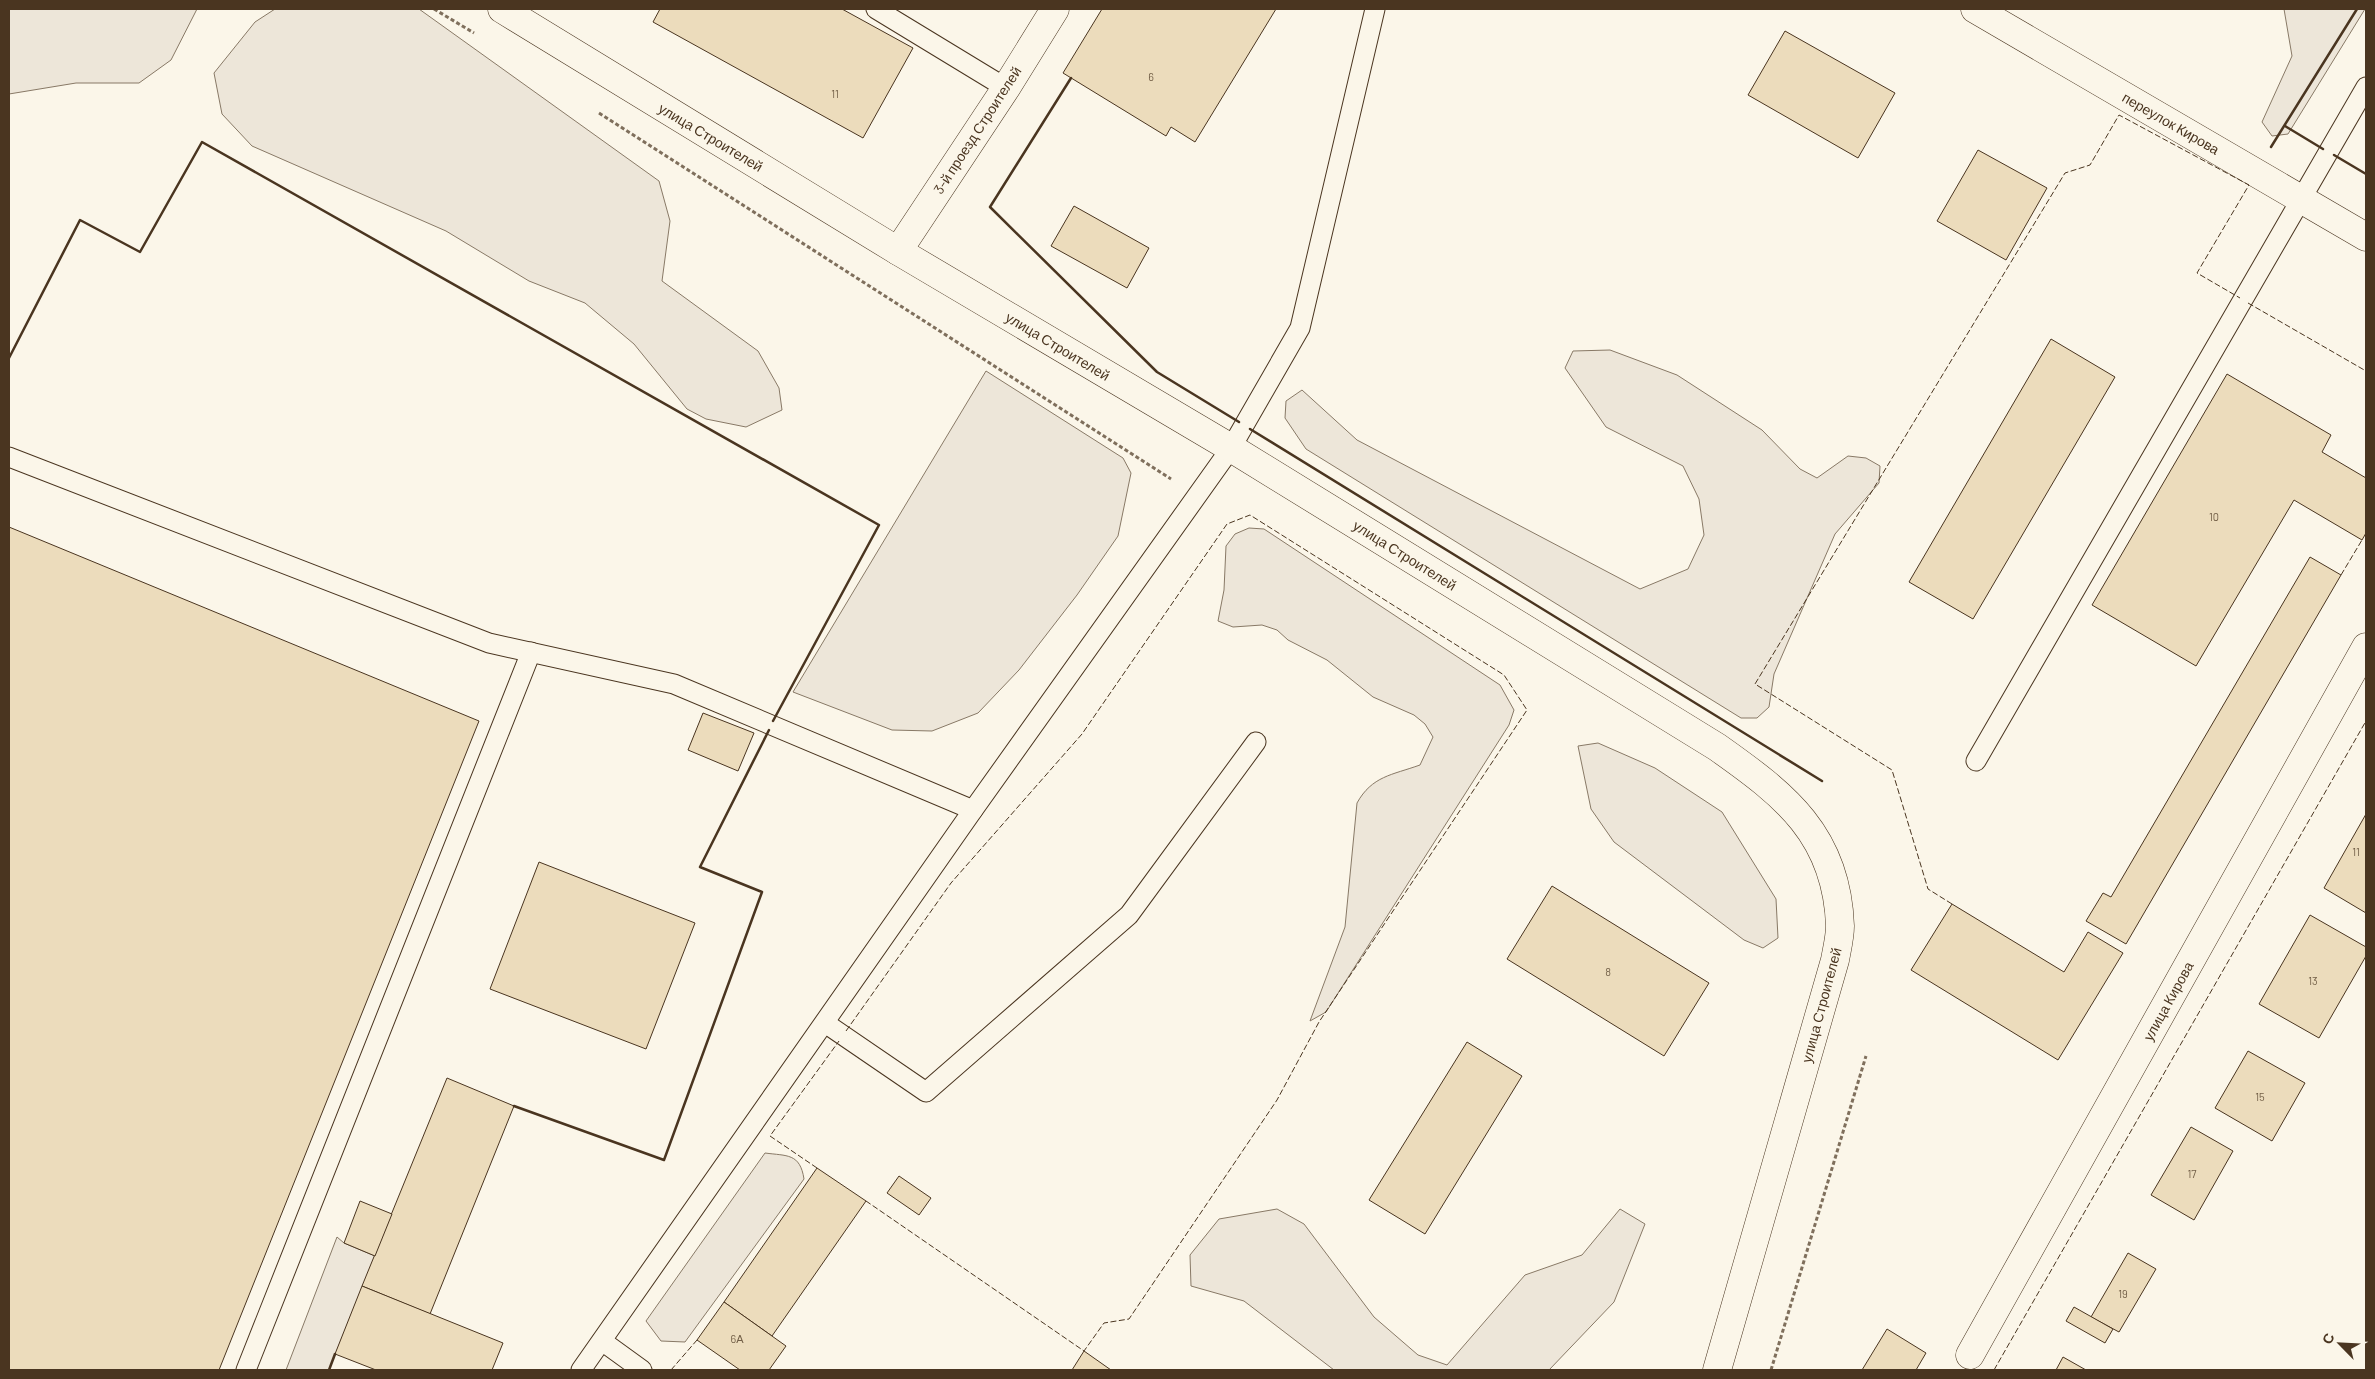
<svg xmlns="http://www.w3.org/2000/svg" width="2375" height="1379" viewBox="0 0 2375 1379" font-family="Barlow,sans-serif">
	<style>
		.green { fill: #ede6d9; stroke: #887966 }
		.building { fill: #ecdcbc; stroke: #4a3520 }
		.lines { fill: none; stroke-linecap: round; stroke-linejoin: round }
		.lane-casing { stroke: #4a3520; stroke-width: 21 }
		.street-casing { stroke: #4a3520; stroke-width: 29 }
		.secondary-casing { stroke: #4a3520; stroke-width: 29 }
		.path { stroke: #7f6f5c; stroke-width: 3; stroke-dasharray: 4 2.5; stroke-linecap: butt }
		.lane { stroke: #fbf6e9; stroke-width: 19 }
		.street { stroke: #fbf6e9; stroke-width: 28 }
		.secondary { stroke: #fbf6e9; stroke-width: 28 }
		.fence { stroke: #4a3520; stroke-width: 1; stroke-dasharray: 6 2.5; stroke-linecap: butt }
		.wall { stroke: #4a3520; stroke-width: 2.5 }
		.labels { text-anchor: middle; dominant-baseline: central; stroke-width: 4; stroke-linejoin: round; paint-order: stroke }
		.number-label { font-size: 11px; fill: #725f47 }
		.street-label { font-size: 14px; fill: #4a3520; stroke: #fbf6e9 }
	</style>
	<rect width="100%" height="100%" fill="#fbf6e9"/>
	<g class="green">
		<path d="M9,9H197L171,60L139,83H76L9,94Z"/>
		<path d="M275,9H419L659,181L670,221L662,281L758,351L779,388L782,410L746,427L706,419L687,409L634,344L585,303L529,281L446,231L252,146L222,114L214,73L255,22Z"/>
		<path d="M2284,9H2365L2288,134L2272,136L2262,122L2292,56Z"/>
		<path d="M1610,350L1677,375L1762,430L1800,469L1817,478L1848,456L1866,458L1880,466L1879,483L1835,534L1774,674L1769,707L1757,718H1741L1306,449L1285,418L1286,401L1302,390L1357,440L1640,589L1688,569L1704,535L1699,499L1683,466L1606,427L1565,368L1573,351Z"/>
		<path d="M986,371L1123,458L1131,473L1118,536L1077,595L1019,670L978,713L932,731L892,730L793,692Z"/>
		<path d="M1249,528L1264,529L1500,685L1514,710L1509,725L1326,1012L1310,1021L1345,927L1357,803C1372,776 1392,775 1420,765L1433,737L1425,724L1414,715L1373,697L1327,660L1288,640L1277,630L1262,625L1233,627L1218,621L1224,590L1226,546L1235,534Z"/>
		<path d="M1598,743L1655,768L1722,812L1776,899L1778,938L1763,948L1744,940L1614,842L1591,809L1578,746Z"/>
		<path d="M765,1153C787,1156 800,1153 804,1179L685,1342L661,1341L646,1321Z"/>
		<path d="M1277,1209L1304,1224L1374,1317L1418,1355L1447,1365L1525,1275L1582,1255L1620,1209L1645,1224L1614,1302L1549,1370H1334L1244,1301L1191,1286L1190,1255L1219,1219Z"/>
		<path d="M337,1237L344,1243L375,1256L329,1370H286Z"/>
	</g>
	<g class="building">
		<path d="M660,9H842L913,48L863,138L653,22Z"/>
		<path d="M1102,9H1276L1195,142L1171,127L1166,136L1063,73Z"/>
		<path d="M1785,31L1895,93L1858,158L1748,95Z"/>
		<path d="M1978,150L2047,188L2006,260L1937,221Z"/>
		<path d="M1074,206L1149,248L1127,288L1051,246Z"/>
		<path d="M2051,339L2115,377L1973,619L1909,582Z"/>
		<path d="M2227,374L2331,435L2322,452L2366,478V533L2362,540L2294,500L2196,666L2092,605Z"/>
		<path d="M9,527L479,721L219,1370H9Z"/>
		<path d="M2310,557L2341,575L2126,944L2086,921L2103,893L2111,897Z"/>
		<path d="M703,713L754,733L738,771L688,750Z"/>
		<path d="M2366,814V913L2324,888Z"/>
		<path d="M539,862L695,923L646,1049L490,989Z"/>
		<path d="M1552,886L1709,983L1664,1056L1507,959Z"/>
		<path d="M1952,904L2064,972L2088,932L2123,953L2058,1060L1911,970Z"/>
		<path d="M2310,915L2366,947V956L2319,1038L2259,1004Z"/>
		<path d="M1467,1042L1522,1076L1425,1234L1369,1200Z"/>
		<path d="M2248,1051L2305,1083L2272,1141L2215,1108Z"/>
		<path d="M447,1078L514,1106L430,1314L362,1286Z"/>
		<path d="M2191,1127L2233,1151L2194,1220L2151,1195Z"/>
		<path d="M817,1168L866,1201L772,1336L724,1302Z"/>
		<path d="M899,1176L931,1198L919,1215L887,1193Z"/>
		<path d="M360,1201L392,1214L375,1256L344,1243Z"/>
		<path d="M2128,1253L2156,1269L2119,1332L2091,1317Z"/>
		<path d="M362,1286L503,1343L492,1370H376L335,1354Z"/>
		<path d="M724,1302L786,1346L769,1370H740L697,1340Z"/>
		<path d="M2074,1307L2113,1329L2105,1343L2066,1321Z"/>
		<path d="M1887,1329L1926,1353L1916,1370H1862Z"/>
		<path d="M1084,1351L1111,1370H1072Z"/>
		<path d="M2063,1357L2086,1370H2056Z"/>
	</g>
	<g class="lines">
		<g class="lane-casing">
			<g id="lane">
				<path d="M876,9L1006,88"/>
				<path d="M9,457L489,643L674,684L973,810"/>
				<path d="M1976,761L2366,87"/>
				<path d="M825,1023L926,1092L1129,915L1256,742"/>
				<path d="M602,1341L642,1370"/>
				<path d="M246,1370L531,652"/>
				<path d="M581,1370L973,810L1231,448L1300,328L1375,9"/>
			</g>
		</g>
		<g class="street-casing">
			<g id="street">
				<path d="M1975,9L2366,237"/>
				<path d="M898,251L1006,88L1055,9"/>
				<path d="M1970,1355L2366,647"/>
			</g>
		</g>
		<g class="secondary-casing">
			<path id="secondary" d="M502,9L898,251L1231,448L1717,747C1785,795 1837,835 1840,926C1840,937 1837,949 1835,960L1717,1370"/>
		</g>
		<g class="path">
			<path d="M434,9L474,33"/>
			<path d="M599,113L1171,479"/>
			<path d="M1771,1370L1866,1056"/>
		</g>
		<use href="#lane" class="lane"/>
		<use href="#street" class="street"/>
		<use href="#secondary" class="secondary"/>
		<g class="fence">
			<path d="M2248,303L2366,371"/>
			<path d="M2341,575L2362,540"/>
			<path d="M1952,904L1928,889L1892,770L1755,684L2065,173L2090,165L2119,115L2249,185L2197,273L2240,298"/>
			<path d="M846,1031L951,883L1082,734L1227,524L1250,515L1504,675L1527,710L1319,1022L1277,1100L1129,1319L1104,1323L1084,1351L866,1201"/>
			<path d="M817,1168L770,1136L839,1041"/>
			<path d="M671,1370L697,1340"/>
			<path d="M1994,1370L2366,721"/>
		</g>
		<g class="wall">
			<path d="M1071,78L990,207L1157,372L1239,422"/>
			<path d="M2285,126L2323,149"/>
			<path d="M2271,147L2357,9"/>
			<path d="M2334,155L2366,174"/>
			<path d="M9,358L80,220L140,252L202,142L879,525L773,721"/>
			<path d="M1250,429L1822,781"/>
			<path d="M514,1106L664,1160L762,892L700,867L769,730"/>
			<path d="M329,1370L335,1354"/>
		</g>
	</g>
	<g class="labels">
		<g class="number-label">
			<text x="1151" y="76">6</text>
			<text x="835" y="93">11</text>
			<text x="2214" y="516">10</text>
			<text x="2356" y="851">11</text>
			<text x="1608" y="971">8</text>
			<text x="2313" y="980">13</text>
			<text x="2260" y="1096">15</text>
			<text x="2192" y="1173">17</text>
			<text x="2123" y="1293">19</text>
			<text x="737" y="1338">6А</text>
		</g>
		<g class="street-label">
			<text transform="translate(2171 123) rotate(30)">переулок Кирова</text>
			<text transform="translate(977 130) rotate(-57)">3-й проезд Строителей</text>
			<text transform="translate(711 137) rotate(31)">улица Строителей</text>
			<text transform="translate(1058 346) rotate(31)">улица Строителей</text>
			<text transform="translate(1405 555) rotate(32)">улица Строителей</text>
			<text transform="translate(2168 1001) rotate(-61)">улица Кирова</text>
			<text transform="translate(1821 1005) rotate(-75)">улица Строителей</text>
		</g>
	</g>
	<rect width="2375" height="1379" fill="none" stroke="#4a3520" stroke-width="20"/>
	<g transform="translate(2340 1344) rotate(294)" stroke="#fbf6e9" stroke-width="4" paint-order="stroke">
	<path d="M0-4L9 19L0 12L-9 19Z" fill="#4a3520"/>
	<text y="-8" font-size="14" font-weight="bold" text-anchor="middle" fill="#4a3520">С</text>
	</g>
</svg>
